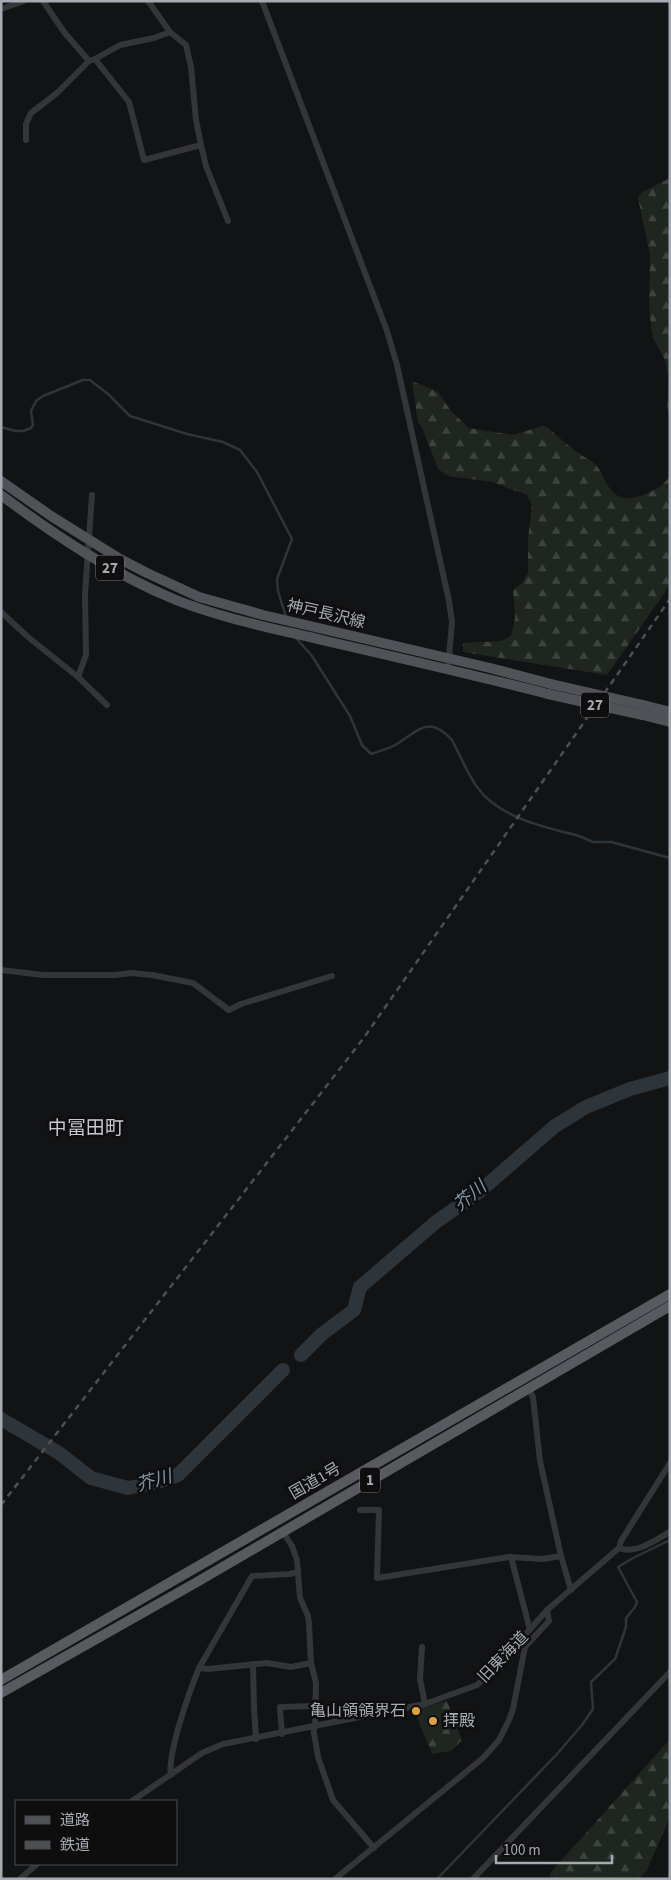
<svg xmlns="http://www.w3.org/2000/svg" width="671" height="1880" viewBox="0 0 671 1880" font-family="'Source Sans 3','Noto Sans JP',sans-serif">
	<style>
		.forest { fill: url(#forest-firs) }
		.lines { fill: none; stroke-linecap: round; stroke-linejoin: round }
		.stream { stroke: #2d353b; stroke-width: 2.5 }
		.river { stroke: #2d353b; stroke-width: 14 }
		.minor { stroke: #343538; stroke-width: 6 }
		.primary { stroke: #505257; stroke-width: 10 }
		.trunk { stroke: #585a60; stroke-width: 10 }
		.rail { stroke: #4d4f53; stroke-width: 2.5; stroke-dasharray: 6 5; stroke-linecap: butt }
		.primary-bridge { stroke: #505257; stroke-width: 10 }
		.poi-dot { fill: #dfa240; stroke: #0e0e0f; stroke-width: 2 }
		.labels { text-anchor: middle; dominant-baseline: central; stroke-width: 5; stroke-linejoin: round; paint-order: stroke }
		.shield { fill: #0e0e0f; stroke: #787b82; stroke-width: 1 }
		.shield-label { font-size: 15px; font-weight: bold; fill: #a5aab3 }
		.street-label { font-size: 16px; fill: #a5aab3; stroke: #0e0e0f }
		.poi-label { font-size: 16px; fill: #a5aab3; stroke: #0e0e0f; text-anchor: end }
		.water-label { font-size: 18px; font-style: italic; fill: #7f99ab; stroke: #0e0e0f }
		.quarter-label { font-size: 19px; fill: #c6c9cf; stroke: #0e0e0f }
	</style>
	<defs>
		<pattern id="forest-firs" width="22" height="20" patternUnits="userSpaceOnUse" patternTransform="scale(1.25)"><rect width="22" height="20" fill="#1f2620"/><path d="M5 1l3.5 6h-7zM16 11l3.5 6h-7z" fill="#3d433e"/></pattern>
	</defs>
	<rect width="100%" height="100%" fill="#121314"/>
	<g class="forest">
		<path d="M670,178V421L667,404L669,380L665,360L653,338L651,326L649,308L650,255L638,198L641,193Z"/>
		<path d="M412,381L438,392L451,411L469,428L513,435L542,426L547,427C558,436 568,446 580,454C585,458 592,460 596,465C604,474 606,489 618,496C630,504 667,488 670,474V585L607,675L463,652V643L501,641L511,636L515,618L513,590L522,583L528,572V539L532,505L527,495L492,482L448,476L438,469L422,427L418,423Z"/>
		<path d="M447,1701L462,1740L451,1751L432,1754L414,1710Z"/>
		<path d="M670,1739V1817L647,1870L639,1879H549L551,1872Z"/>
	</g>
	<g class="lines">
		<g class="stream">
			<path d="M1,427L15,431H23L31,428L33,425L31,411L36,401L43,396L83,380H90L108,394L130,416L187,434L223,442L240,450L257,472L292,539L277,579L278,591L286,617"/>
			<path d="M296,638L312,656L350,716L362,745L371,754C379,751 389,749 397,744C419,730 429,715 452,740C460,755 467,773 477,787C499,818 545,827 579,836L593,842H611L670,858"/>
			<path d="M437,1879L557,1754L582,1725L593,1709L591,1682L615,1659L626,1627V1618L635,1607L637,1602L618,1567L633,1558L670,1540"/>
		</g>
		<g class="river">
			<path d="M301,1355L322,1334L354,1310L360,1287L436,1222L480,1191L555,1126L586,1107L630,1089L670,1078"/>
			<path d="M1,1419L59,1453L91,1478L128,1488L154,1483L178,1475L283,1370"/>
		</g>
		<g class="minor">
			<path d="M43,1L64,32L89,61L95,59L129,102L144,160L201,145"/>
			<path d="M148,1L170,32L186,45L191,67L196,120L201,145L206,166L228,221"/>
			<path d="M262,1L387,331L397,365L449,601L452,622L448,669"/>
			<path d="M1,9L24,1"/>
			<path d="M95,59L120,45L154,38L170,32"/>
			<path d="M26,140V124L31,113L57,93L89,61"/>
			<path d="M1,612L28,637L78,677L107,705"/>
			<path d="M78,677L86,655L85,594L92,495"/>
			<path d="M1,970L43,975H115L131,973L152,975L193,983L229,1010L241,1004L332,976"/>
			<path d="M528,1388L533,1397L540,1461L561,1556L571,1590"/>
			<path d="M360,1510H379L377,1578L509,1557L543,1559L561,1556"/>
			<path d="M283,1532L292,1546L297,1560L300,1598L308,1616L309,1624L311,1663L316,1683L315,1727"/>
			<path d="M619,1548C636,1555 655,1540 670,1532"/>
			<path d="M511,1557L530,1630"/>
			<path d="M422,1647L420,1679L425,1704"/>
			<path d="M253,1664L254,1707L256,1739"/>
			<path d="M199,1668L208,1669L267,1663L291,1667L311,1663"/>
			<path d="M313,1727L318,1757L333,1800L374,1848"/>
			<path d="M282,1734L280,1707L316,1706"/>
			<path d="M171,1775C167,1754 190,1690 199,1668L252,1576L290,1574L298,1572"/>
			<path d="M132,1801L202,1753L223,1744L425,1704L477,1685L494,1670L547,1610L619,1548L621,1541L670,1463"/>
			<path d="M20,1879L37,1864"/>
			<path d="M335,1879L483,1758L499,1740L509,1720L513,1709L525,1647L549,1621L547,1610"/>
			<path d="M473,1879L670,1672"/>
		</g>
		<g class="primary">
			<path d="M1,481L51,516L120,559L147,573L199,597L263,615L490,668L551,684"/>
			<path d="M1,495C56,536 113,574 176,600C224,619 276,629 326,641C400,658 474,675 548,694"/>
			<path d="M643,705L670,712"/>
			<path d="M643,715L670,722"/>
		</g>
		<g class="trunk">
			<path d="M1,1680L670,1294"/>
			<path d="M1,1693L197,1582L670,1306"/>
		</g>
		<path class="rail" d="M1,1505L363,1039L670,599"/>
		<g class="primary-bridge">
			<path d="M551,684L643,705"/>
			<path d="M548,694L643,715"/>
		</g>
	</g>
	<g class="poi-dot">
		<circle cx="416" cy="1711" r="5"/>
		<circle cx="433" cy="1721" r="5"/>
	</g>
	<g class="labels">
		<g class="shield">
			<rect x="96" y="555.5" width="28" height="25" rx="4"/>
			<rect x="581" y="692.5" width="28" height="25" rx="4"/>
			<rect x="360" y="1467.5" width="20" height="25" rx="4"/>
		</g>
		<g class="shield-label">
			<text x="110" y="568">27</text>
			<text x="595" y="705">27</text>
			<text x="370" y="1480">1</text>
		</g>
		<g class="street-label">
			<text transform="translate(326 614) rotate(13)">神戸長沢線</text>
			<text transform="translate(315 1481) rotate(-30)">国道1号</text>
			<text transform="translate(503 1657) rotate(-46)">旧東海道</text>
		</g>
		<g class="poi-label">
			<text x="406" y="1711">亀山領領界石</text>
			<text x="443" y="1721" text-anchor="start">拝殿</text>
		</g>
		<g class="water-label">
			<text transform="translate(470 1196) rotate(-40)">芥川</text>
			<text transform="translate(154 1481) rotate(-16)">芥川</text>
		</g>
		<g class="quarter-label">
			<text x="86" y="1128">中冨田町</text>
		</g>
	</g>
	<rect width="671" height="1880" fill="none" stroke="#a5aab3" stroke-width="5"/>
	<rect x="15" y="1800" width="162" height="65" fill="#0e0e0f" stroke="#4a4c51"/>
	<rect x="25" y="1816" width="25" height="8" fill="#505257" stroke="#4a4c51"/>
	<text x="60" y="1825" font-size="15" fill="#a5aab3">道路</text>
	<rect x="25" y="1841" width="25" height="8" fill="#4d4f53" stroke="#4a4c51"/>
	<text x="60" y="1850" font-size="15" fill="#a5aab3">鉄道</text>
	<path d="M496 1855v8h116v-8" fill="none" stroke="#a5aab3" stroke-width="2.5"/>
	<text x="503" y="1855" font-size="15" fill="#a5aab3" stroke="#0e0e0f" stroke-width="4" paint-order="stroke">100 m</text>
</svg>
